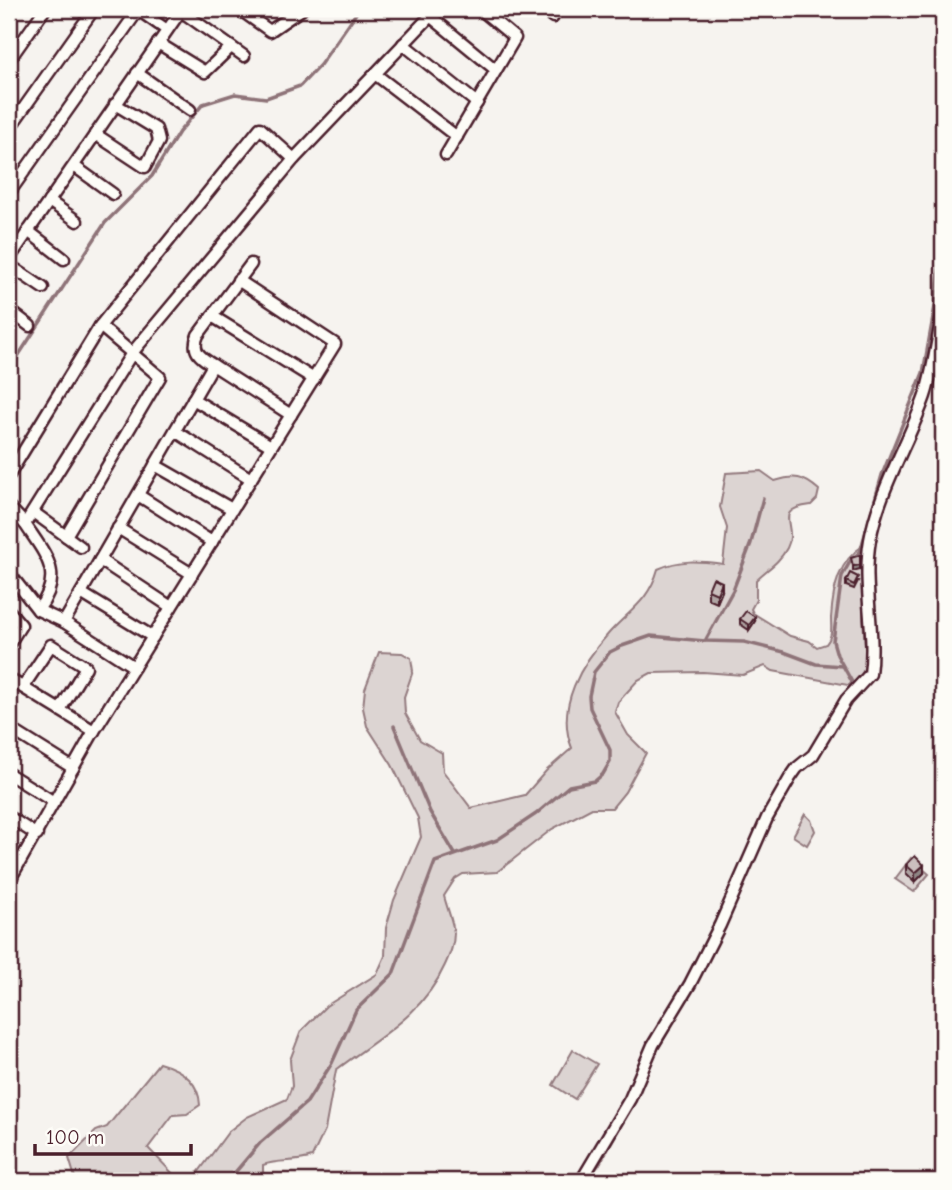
<svg xmlns="http://www.w3.org/2000/svg" width="952" height="1190" viewBox="0 0 952 1190" font-family="'Comic Neue',sans-serif">
	<style>
		.green { fill: #dcd4d2; stroke: #937a7e; stroke-width: 2 }
		.lines { fill: none; stroke-linecap: round; stroke-linejoin: round }
		.stream { stroke: #8e7378; stroke-width: 3.5 }
		.street-casing { stroke: #4a1f2b; stroke-width: 15 }
		.street { stroke: #fdfcf7; stroke-width: 10 }
		.wall { fill: #afa4a3; stroke: #4a1f2b; stroke-width: 2 }
		.shaded-wall { fill: #8e8685; stroke: #4a1f2b; stroke-width: 2 }
		.building { fill: #cbbfbe; stroke: #4a1f2b; stroke-width: 2 }
	</style>
	<rect width="100%" height="100%" fill="#f6f3ef"/>
	<filter id="ink" filterUnits="userSpaceOnUse"><feTurbulence type="fractalNoise" baseFrequency=".0143" numOctaves="2"/><feDisplacementMap in="SourceGraphic" scale="14" xChannelSelector="R" yChannelSelector="G"/><feConvolveMatrix kernelMatrix="1 2 1 2 8 2 1 2 1" color-interpolation-filters="sRGB"/></filter>
	<g filter="url(#ink)">
		<g class="green">
			<path d="M761,471L775,481C795,475 803,476 819,490L817,499L811,505C770,510 799,526 787,548C779,563 767,569 756,580V600L751,609L753,613L790,636L809,641L817,647L826,644C833,636 831,628 831,618C833,589 838,561 864,545L863,617L866,663L860,679L853,686L773,671L765,666L743,675L703,672L651,673L638,680L618,702L615,712L628,735L646,753L625,792L612,808H592L552,829L497,872L463,874L455,879L444,896C447,908 453,922 454,933C454,945 450,954 445,965C422,1016 379,1037 336,1070L325,1130L312,1157C296,1163 279,1159 263,1165V1172L270,1181H192L229,1131L247,1117L287,1099L292,1086L290,1060L301,1031L326,1006L377,974L385,956L386,928L394,900L421,837L418,818L392,765L367,726L363,708L365,689L379,652L402,653L411,658L413,671L404,697L405,713L420,740L442,753L443,771L471,808L525,795L546,771L572,748C555,707 582,662 610,632C630,610 649,601 658,569C680,559 699,561 723,564L727,528L720,507L726,473Z"/>
			<path d="M805,814L811,820L815,831L807,845L793,836Z"/>
			<path d="M911,858L929,874L914,892L895,879Z"/>
			<path d="M573,1050L597,1064L575,1099L553,1085Z"/>
			<path d="M159,1063C181,1069 199,1081 200,1105L187,1114L173,1115L148,1148L180,1181H76L69,1158L96,1131L107,1127Z"/>
		</g>
		<g class="lines">
			<g class="stream">
				<path d="M9,370L105,223L152,176L179,132L203,104L235,94L266,98L300,86L320,65L359,9"/>
				<path d="M705,641L733,590L751,543L763,498"/>
				<path d="M847,692L852,682L837,655L833,641L842,576L851,560L860,552L882,475L923,373L936,301L943,230"/>
				<path d="M394,726L430,812L455,854"/>
				<path d="M822,730L831,716"/>
				<path d="M788,792L798,774"/>
				<path d="M763,838L784,798"/>
				<path d="M697,981L722,932"/>
				<path d="M653,1056L686,1000"/>
				<path d="M223,1181L232,1176L260,1143L307,1102L332,1063L356,1010L393,974L435,862L497,840L536,814L569,786L595,781L603,774L610,762V750L590,708L589,696L594,672L610,652L622,646L651,636L705,641L744,642L784,652L816,664L842,666"/>
				<path d="M586,1181L599,1164L632,1105"/>
			</g>
			<g class="street-casing">
				<g id="street">
					<path d="M137,9L167,30"/>
					<path d="M239,9L270,31L302,9"/>
					<path d="M543,9L553,17"/>
					<path d="M181,11L244,56"/>
					<path d="M430,16L496,70"/>
					<path d="M158,43L205,72L231,47"/>
					<path d="M403,44L477,103"/>
					<path d="M9,60L45,9"/>
					<path d="M137,73L190,110"/>
					<path d="M375,74L457,137"/>
					<path d="M9,129L94,9"/>
					<path d="M95,134L145,167L159,141L156,129L115,104"/>
					<path d="M446,155L515,38L480,9"/>
					<path d="M74,166L113,194"/>
					<path d="M9,193L139,9"/>
					<path d="M49,201L77,221"/>
					<path d="M28,231L64,259"/>
					<path d="M9,259L182,9"/>
					<path d="M9,265L43,288"/>
					<path d="M9,310L30,326"/>
					<path d="M212,316L314,379"/>
					<path d="M213,365L291,415"/>
					<path d="M193,399L271,446"/>
					<path d="M175,431L251,479"/>
					<path d="M155,465L232,509"/>
					<path d="M9,475L100,326L260,128L294,159"/>
					<path d="M138,495L212,542"/>
					<path d="M9,507L25,524"/>
					<path d="M33,512L81,547"/>
					<path d="M118,528L192,574"/>
					<path d="M66,536L160,377L100,326"/>
					<path d="M100,560L171,607"/>
					<path d="M9,573L38,610"/>
					<path d="M81,593L153,637"/>
					<path d="M9,611L21,625L9,644"/>
					<path d="M64,622L38,610C65,574 46,556 25,524L132,353L294,159L437,9"/>
					<path d="M134,667L335,344L238,280"/>
					<path d="M9,679L94,731L134,667L64,622L213,365C200,357 191,351 198,335L251,264"/>
					<path d="M23,687L51,645L86,667L60,710"/>
					<path d="M9,728L73,768"/>
					<path d="M9,774L54,802"/>
					<path d="M9,817L37,835"/>
					<path d="M9,881L94,731"/>
					<path d="M581,1181L630,1099L653,1045L690,984L720,925L767,818L790,778L797,768L813,755L846,700L870,674C876,630 862,585 870,540C879,490 908,444 925,396C934,368 937,340 943,312"/>
				</g>
			</g>
			<use href="#street" class="street"/>
		</g>
		<g class="wall">
			<path d="M846,581H858L854,589L846,586Z"/>
			<path d="M708,590L722,591L717,603L708,599Z"/>
			<path d="M740,619L755,621L749,630L740,624Z"/>
			<path d="M906,865L924,873L915,882L906,873Z"/>
		</g>
		<g class="shaded-wall">
			<path d="M860,565V569L853,571V566Z"/>
			<path d="M722,582V591L717,603V594Z"/>
			<path d="M755,617V621L749,630V625Z"/>
			<path d="M924,865V873L915,882V873Z"/>
		</g>
		<g class="building">
			<path d="M860,555V565L853,566L851,558Z"/>
			<path d="M850,573L858,577L854,585L846,581Z"/>
			<path d="M713,578L722,582L717,594L708,590Z"/>
			<path d="M746,611L755,617L749,625L740,619Z"/>
			<path d="M915,856L924,865L915,873L906,865Z"/>
			<path d="M139,1172L148,1179L147,1181H132Z"/>
		</g>
	</g>
	<rect width="952" height="1190" fill="none" stroke="#fdfcf7" stroke-width="35"/>
	<rect x="18" y="18" width="917" height="1155" fill="none" stroke="#4a1f2b" stroke-width="2.5" filter="url(#ink)"/>
	<path d="M35 1144v10h156v-10" fill="none" stroke="#4a1f2b" stroke-width="3.5"/>
	<text x="46" y="1144" font-size="21" fill="#4a1f2b" stroke="#fdfcf7" stroke-width="5" paint-order="stroke">100 m</text>
</svg>
